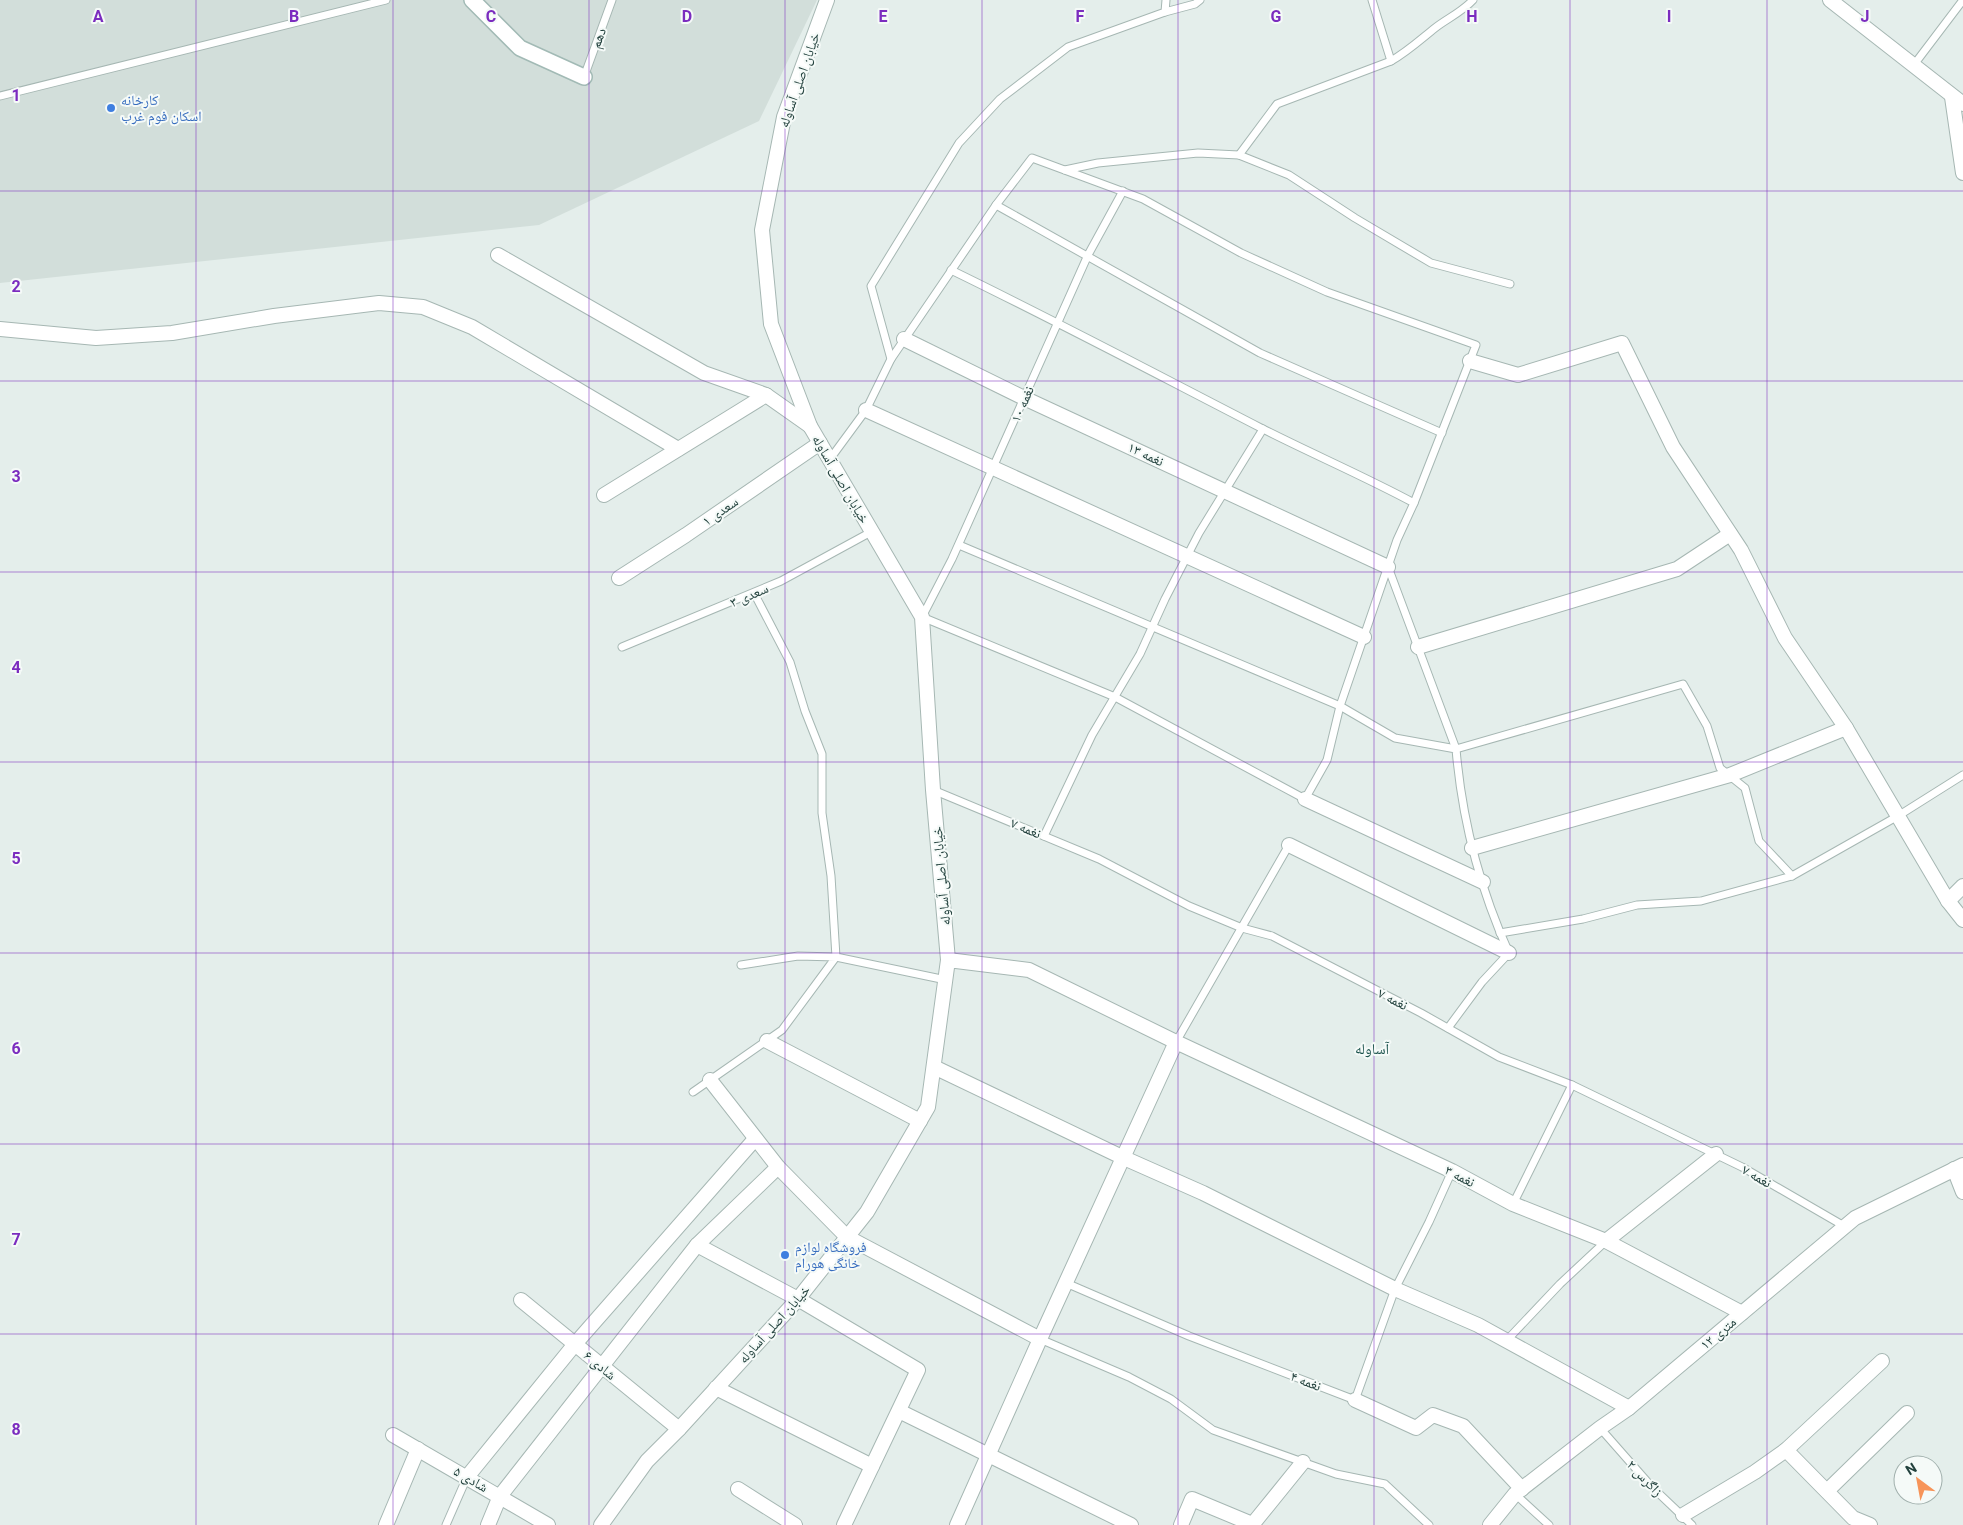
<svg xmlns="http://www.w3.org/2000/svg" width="1963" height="1525" viewBox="0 0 1963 1525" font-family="Roboto,'Noto Naskh Arabic',sans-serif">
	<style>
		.built { fill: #d2deda }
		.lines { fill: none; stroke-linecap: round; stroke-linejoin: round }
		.lane-casing { stroke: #a6b7b3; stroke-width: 9 }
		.street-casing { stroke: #a6b7b3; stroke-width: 16 }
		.secondary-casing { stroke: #a2bab5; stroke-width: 18 }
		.lane { stroke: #fff; stroke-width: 7 }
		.street { stroke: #fff; stroke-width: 14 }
		.secondary { stroke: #fff; stroke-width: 15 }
		.grid { fill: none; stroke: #7b2cbf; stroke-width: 1; stroke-opacity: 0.55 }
		.shop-dot { fill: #3f7fe0; stroke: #f5faf8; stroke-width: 2 }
		.labels { text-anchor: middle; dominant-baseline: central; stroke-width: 4; stroke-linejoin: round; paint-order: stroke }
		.street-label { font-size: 14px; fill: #22413d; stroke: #f5faf8 }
		.shop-label { font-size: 14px; fill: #366cbe; stroke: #f5faf8; text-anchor: start }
		.neighbourhood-label { font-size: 15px; fill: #1d544e; stroke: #f5faf8 }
		.grid-label { font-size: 16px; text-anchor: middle; font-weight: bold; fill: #7b2cbf; stroke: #f5faf8; stroke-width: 4; stroke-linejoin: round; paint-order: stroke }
	</style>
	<rect width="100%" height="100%" fill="#e4eeeb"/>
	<path class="built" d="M0,0H817L759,121L539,225L0,283Z"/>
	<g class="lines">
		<g class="lane-casing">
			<g id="lane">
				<path d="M1372,0L1391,61"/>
				<path d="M1165,12L1195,4L1200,0"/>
				<path d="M1913,66L1963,0"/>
				<path d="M584,77L612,0"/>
				<path d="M0,96L386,0"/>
				<path d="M1239,155L1277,104L1391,61C1407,52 1420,40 1435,28C1448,18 1462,12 1473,0"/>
				<path d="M1065,170L1098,163L1198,153L1239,155L1289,175L1355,218L1431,263L1510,284"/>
				<path d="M996,205L1260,353L1442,433"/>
				<path d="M951,270C1056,321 1158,375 1261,428C1312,454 1364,476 1414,503L1397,540L1340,706L1327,760L1305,799L1115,697L922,617L952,559L1088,255L1123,191"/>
				<path d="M891,359L996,205L1032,158L1143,199L1241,253L1327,292L1476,345L1414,503"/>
				<path d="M830,459L866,410L891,359L871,286L959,143L1000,99L1068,47L1165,12L1166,0"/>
				<path d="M959,545L1340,706L1395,738L1456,749C1462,819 1480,889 1509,953L1482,982L1448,1028"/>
				<path d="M1388,567L1456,749L1683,684L1707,726L1720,768L1745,788L1759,841L1792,876"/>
				<path d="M754,593L790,662L805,711L822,754V813L831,876L836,957L946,980"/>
				<path d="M622,647L781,581L871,532"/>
				<path d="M933,790L1099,859L1189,906L1242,928L1272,936L1421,1013L1499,1057L1572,1085L1742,1167L1844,1226"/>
				<path d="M1044,836L1092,735L1140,654L1165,599L1199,533L1263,429"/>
				<path d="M1500,933L1583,919L1637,905L1701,901L1792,876L1898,816L1963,775"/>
				<path d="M1176,1042L1289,845"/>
				<path d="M693,1092L782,1030L836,957L798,956L741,965"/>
				<path d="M1513,1204L1572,1085"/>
				<path d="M1066,1283L1189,1336L1355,1400L1395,1289L1429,1222L1452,1171"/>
				<path d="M1040,1339L1129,1377L1171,1399L1213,1430L1336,1474L1385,1484L1429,1525"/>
				<path d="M1507,1340L1560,1284L1606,1241"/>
				<path d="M1600,1428L1651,1486L1692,1525"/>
				<path d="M1515,1494L1549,1525"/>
				<path d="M446,1525L467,1477"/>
			</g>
		</g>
		<g class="street-casing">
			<g id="street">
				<path d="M827,0L784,117L762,230L771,324L810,426L922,617L933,790L948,960"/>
				<path d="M1830,0L1963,104"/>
				<path d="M1952,97L1963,173"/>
				<path d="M498,255L704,373L766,395L810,426"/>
				<path d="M0,329L96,338L172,333L274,316L379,303L423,307L472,327L678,449"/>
				<path d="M904,339L1024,398L1388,567"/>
				<path d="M1470,361L1518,375L1622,343L1673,447L1741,550L1785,638L1846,728L1948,901L1963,920"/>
				<path d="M866,410L1364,637"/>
				<path d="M604,495L766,395"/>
				<path d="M619,578L686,535L820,443"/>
				<path d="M1418,647L1677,569L1730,534"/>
				<path d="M1305,799L1483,882"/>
				<path d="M1289,845L1509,953"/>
				<path d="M1472,848L1730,775L1846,728"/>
				<path d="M1948,901L1963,886"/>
				<path d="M767,1041L920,1121"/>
				<path d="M934,1067L1124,1158L1203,1193L1395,1289L1478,1325L1629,1408"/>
				<path d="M710,1080L778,1167L847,1237L1040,1339"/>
				<path d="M1954,1169L1963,1192"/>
				<path d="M1606,1241L1716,1154"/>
				<path d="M697,1245L798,1299L918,1370L844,1525"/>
				<path d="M521,1300L679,1429"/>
				<path d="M716,1388L872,1466"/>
				<path d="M1355,1400L1416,1428L1433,1415L1463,1426L1522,1489"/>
				<path d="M899,1411L1131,1525"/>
				<path d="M393,1435L548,1525"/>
				<path d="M1786,1450L1853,1518L1870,1525"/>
				<path d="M467,1477L575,1344L755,1139"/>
				<path d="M738,1489L795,1525"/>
				<path d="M1827,1491L1907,1413"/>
				<path d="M1683,1515L1755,1472L1786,1450L1882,1361"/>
				<path d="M386,1525L418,1449"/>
				<path d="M488,1525L500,1496L697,1245L778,1167"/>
				<path d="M601,1525L647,1461L679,1429L798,1299L867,1212L928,1107L948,960L1029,970L1176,1042L1452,1171L1513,1204L1606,1241L1742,1313"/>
				<path d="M957,1525L1040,1339L1176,1042"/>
				<path d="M1181,1525L1192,1499L1252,1524"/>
				<path d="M1252,1525L1303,1462"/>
				<path d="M1490,1525L1515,1494L1600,1428L1629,1408L1855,1218L1963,1165"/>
			</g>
		</g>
		<g class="secondary-casing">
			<path id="secondary" d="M472,0L520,48L584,77"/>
		</g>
		<use href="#lane" class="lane"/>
		<use href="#street" class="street"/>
		<use href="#secondary" class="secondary"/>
	</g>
	<path class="grid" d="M196,0V1525M393,0V1525M589,0V1525M785,0V1525M982,0V1525M1178,0V1525M1374,0V1525M1570,0V1525M1767,0V1525M0,191H1963M0,381H1963M0,572H1963M0,762H1963M0,953H1963M0,1144H1963M0,1334H1963"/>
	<g class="shop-dot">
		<circle cx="111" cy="108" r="5"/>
		<circle cx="785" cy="1255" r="5"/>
	</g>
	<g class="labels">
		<g class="street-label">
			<text transform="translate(598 38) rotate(-70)">دهم</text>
			<text transform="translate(799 80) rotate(-71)">خیابان اصلی آساوله</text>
			<text transform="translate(1022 404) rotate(-66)">نغمه ۱۰</text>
			<text transform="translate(1146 454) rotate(25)">نغمه ۱۳</text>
			<text transform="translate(841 479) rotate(60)">خیابان اصلی آساوله</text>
			<text transform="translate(720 511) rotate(-35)">سعدی ۱</text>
			<text transform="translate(749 595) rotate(-23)">سعدی ۳</text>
			<text transform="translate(1026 828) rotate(23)">نغمه ۷</text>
			<text transform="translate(941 876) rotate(-95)">خیابان اصلی آساوله</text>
			<text transform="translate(1393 999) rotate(27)">نغمه ۷</text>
			<text transform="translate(1460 1176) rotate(27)">نغمه ۳</text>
			<text transform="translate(1757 1176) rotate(30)">نغمه ۷</text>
			<text transform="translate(774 1324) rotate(-48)">خیابان اصلی آساوله</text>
			<text transform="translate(1718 1333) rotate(-40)">۱۲ متری</text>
			<text transform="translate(600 1365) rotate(40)">شادی ۶</text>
			<text transform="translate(1306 1381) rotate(21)">نغمه ۴</text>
			<text transform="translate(1645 1478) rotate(46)">زاگرس ۲</text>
			<text transform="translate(471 1479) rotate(30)">شادی ۵</text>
		</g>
		<g class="shop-label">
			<text x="121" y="100">کارخانه<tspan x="121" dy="16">اسکان فوم غرب</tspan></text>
			<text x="795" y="1247">فروشگاه لوازم<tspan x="795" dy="16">خانگی هورام</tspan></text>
		</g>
		<g class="neighbourhood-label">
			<text x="1372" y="1049">آساوله</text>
		</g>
	</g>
	<g class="grid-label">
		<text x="98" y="22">A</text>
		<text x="294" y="22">B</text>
		<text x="491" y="22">C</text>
		<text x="687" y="22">D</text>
		<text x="883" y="22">E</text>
		<text x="1080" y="22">F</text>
		<text x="1276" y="22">G</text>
		<text x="1472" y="22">H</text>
		<text x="1669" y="22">I</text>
		<text x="1865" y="22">J</text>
		<text x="16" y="101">1</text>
		<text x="16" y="292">2</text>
		<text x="16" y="482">3</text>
		<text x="16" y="673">4</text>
		<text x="16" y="864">5</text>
		<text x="16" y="1054">6</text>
		<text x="16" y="1245">7</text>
		<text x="16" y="1435">8</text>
	</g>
	<g transform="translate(1918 1480) rotate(328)"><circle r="24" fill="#f5faf8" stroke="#a1b0ad"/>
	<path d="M0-4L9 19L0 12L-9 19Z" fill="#f79459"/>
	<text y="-8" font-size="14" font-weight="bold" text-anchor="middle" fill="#22413d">N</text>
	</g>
</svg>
